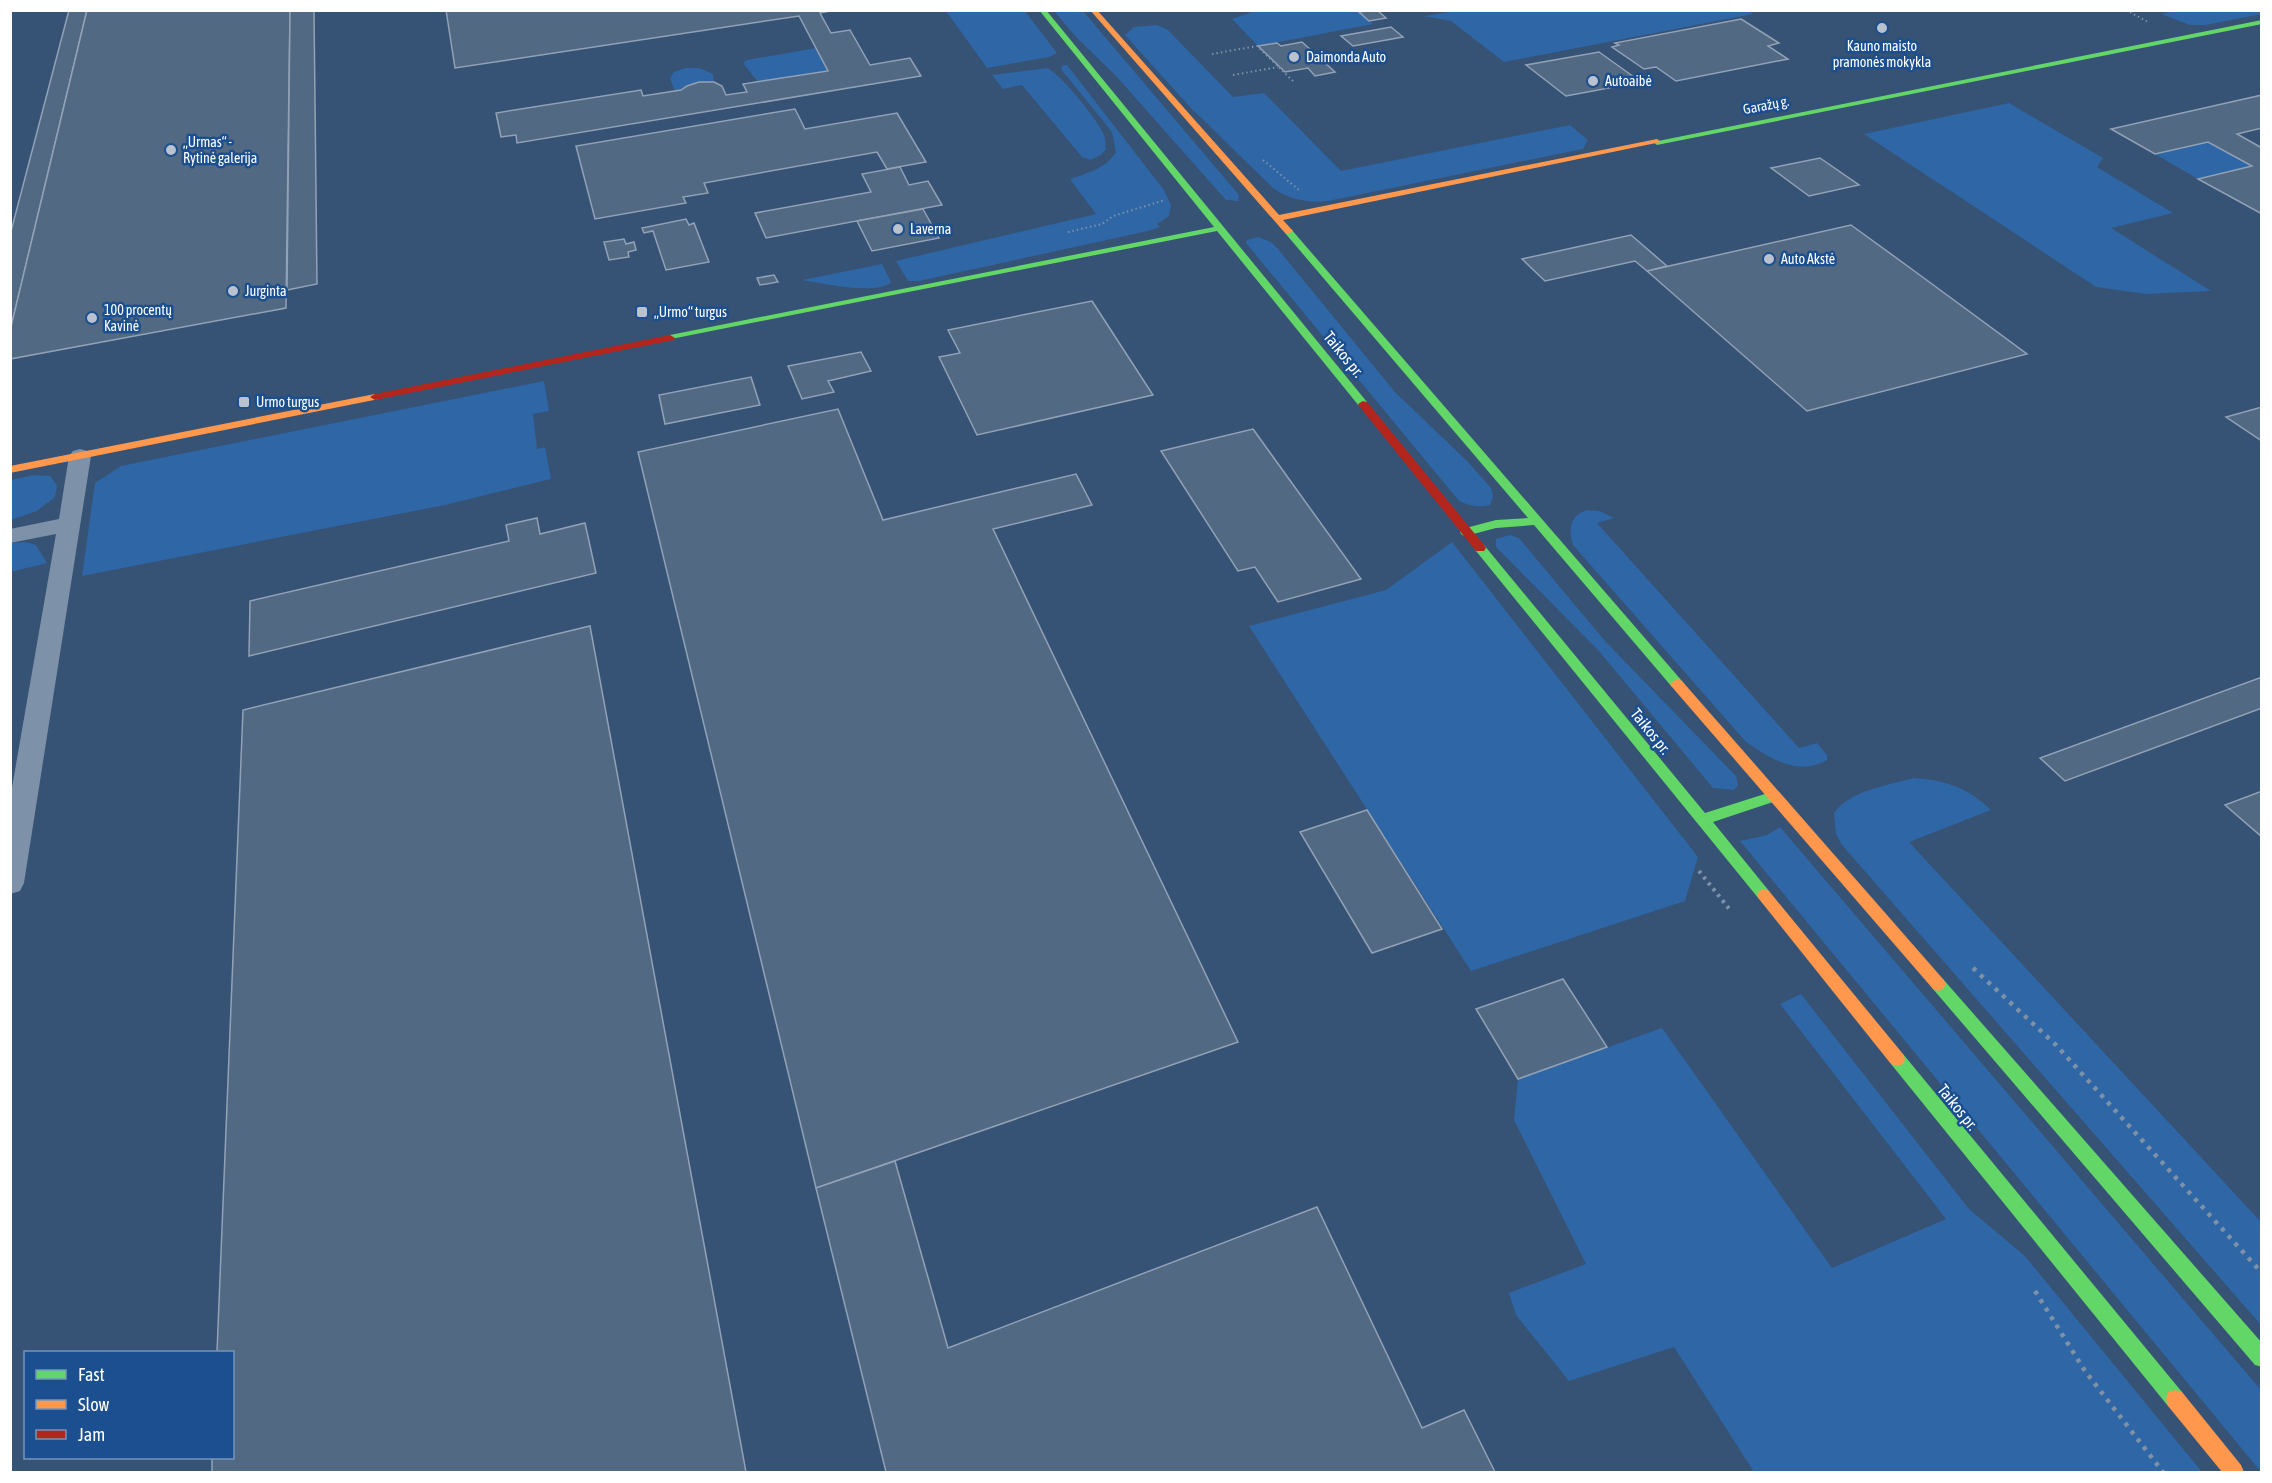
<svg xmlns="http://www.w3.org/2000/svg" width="2272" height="1483" viewBox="0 0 2272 1483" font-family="'Asap Condensed',sans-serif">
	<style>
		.green { fill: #2f66a5 }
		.building { fill: #526984; stroke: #92a2b6; stroke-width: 1.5 }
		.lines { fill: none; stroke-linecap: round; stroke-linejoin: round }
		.path-far2 { stroke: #7d92a8; stroke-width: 2; stroke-dasharray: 1.5 3; stroke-linecap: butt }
		.path-far1 { stroke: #7d92a8; stroke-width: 4; stroke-dasharray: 3 4.5; stroke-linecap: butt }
		.path { stroke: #7d92a8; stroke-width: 4.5; stroke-dasharray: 4 6; stroke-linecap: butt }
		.street { fill: #7d92a8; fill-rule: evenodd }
		.fast { fill: #63d668; fill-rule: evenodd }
		.slow { fill: #ff974d; fill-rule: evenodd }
		.jam { fill: #b3261e; fill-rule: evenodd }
		.poi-dot { fill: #b9c2ce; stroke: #1b4f8f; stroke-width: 2 }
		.labels { text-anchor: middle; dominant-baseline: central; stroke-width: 5; stroke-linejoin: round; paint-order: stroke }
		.far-poi-label { font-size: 14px; fill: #fff; stroke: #1b4f8f; text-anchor: start }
		.far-street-label { font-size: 14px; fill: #fff; stroke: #1b4f8f }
		.street-label { font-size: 16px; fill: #fff; stroke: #1b4f8f }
	</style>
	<rect width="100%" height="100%" fill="#365274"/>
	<g class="green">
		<path d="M1357,10L1373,24L1258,46L1232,19L1255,11Z"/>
		<path d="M2180,10H2261L2262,14L2206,25H2190L2161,14Z"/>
		<path d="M946,11H1025L1057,53L1049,57L987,68Z"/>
		<path d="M1054,11H1083L1239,195L1238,201L1226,200L1116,76L1077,38Z"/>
		<path d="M1456,11L1748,10L1753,14L1504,62L1451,21L1423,16Z"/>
		<path d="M1157,25L1168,30L1233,97L1264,93L1341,171L1570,125L1588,140L1583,149L1328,201C1307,203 1290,200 1273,188L1189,106L1125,35L1134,27Z"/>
		<path d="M816,48L828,71L758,82L743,63L747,60Z"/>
		<path d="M1063,65H1067L1164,190L1171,205L1169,216L1157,224L1160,227L1148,231L919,281H908L896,261L1096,214L1070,179C1088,173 1106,168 1116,152L1112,132L1061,69Z"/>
		<path d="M685,68H699L713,74L714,82H699L675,91L670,78L674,72Z"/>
		<path d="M1047,68C1060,73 1099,121 1104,135C1106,139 1105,145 1106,149L1101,155L1090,160L1082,157L1022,85L1003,89L992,75Z"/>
		<path d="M2009,103L2103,158L2097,167L2173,213L2111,228L2211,291L2146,294L2096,287L1864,134Z"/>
		<path d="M2208,142L2252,166L2198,179L2155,154Z"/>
		<path d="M1258,237L1271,242L1278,249L1395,392L1468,462L1491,488L1493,496L1490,505C1478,508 1470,506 1459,501L1246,243L1247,240Z"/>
		<path d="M882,264L891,282C877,296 821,283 802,280Z"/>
		<path d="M544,381L549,411L533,414L537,449L545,447L551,479L445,505L82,576L95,483L121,466Z"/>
		<path d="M34,475L50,476L57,485L55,497L37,511L11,520V480Z"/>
		<path d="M1587,510L1600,511L1614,518L1597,523L1799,748L1817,743L1827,755V760C1798,777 1770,758 1746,742L1573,545C1568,529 1570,515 1587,510Z"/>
		<path d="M1510,535L1519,538L1605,641L1736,776L1738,785L1734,790L1713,788L1598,650L1496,547V539Z"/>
		<path d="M25,542L36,545L47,563L11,572V543Z"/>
		<path d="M1452,542L1698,857L1685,901L1471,971L1249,626L1386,590Z"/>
		<path d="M1913,778C1945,780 1967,787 1991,810L1909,842L2261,1222V1325L1842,845L1836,834L1834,813C1850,790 1887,786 1913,778Z"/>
		<path d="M1780,827L2261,1390V1472L1740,841L1767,835Z"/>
		<path d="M1801,994L1969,1209L2025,1256L2202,1472H1754L1674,1347L1569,1381L1516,1315L1509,1293L1586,1264L1514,1120L1518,1079L1662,1028L1832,1268L1946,1219L1780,1004Z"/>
	</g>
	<g class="building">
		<path d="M69,10H87L10,331V235Z"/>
		<path d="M87,10H290L286,308L10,359V331Z"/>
		<path d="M290,10H314L317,284L287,290Z"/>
		<path d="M446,10H835L820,13L831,33L850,30L870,65L910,58L921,76L517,143L516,135L501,137L496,113L641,90L643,96L681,90L687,86L699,82H714L722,86L726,95L747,92L743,84L828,71L799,16L455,68Z"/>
		<path d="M1377,10L1386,18L1369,21L1359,12Z"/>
		<path d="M1741,19L1779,43L1768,46L1788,59L1676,81L1656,67L1644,69L1612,47L1619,45L1615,43Z"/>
		<path d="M1391,27L1403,37L1353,46L1341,36Z"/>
		<path d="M1302,42L1335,72L1315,76L1308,68L1285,72L1258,46L1277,43L1281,46Z"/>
		<path d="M1599,52L1641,82L1566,96L1526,65Z"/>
		<path d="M2262,95V128L2237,134L2262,148V214L2198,179L2252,166L2208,142L2155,154L2111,129Z"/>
		<path d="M795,109L805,129L897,113L926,162L887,169L877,152L704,183L708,193L683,197L686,203L595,219L576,146Z"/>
		<path d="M1820,158L1859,185L1809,196L1771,168Z"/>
		<path d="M900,167L909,185L928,181L942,205L766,238L755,213L871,192L862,174Z"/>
		<path d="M923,209L939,238L872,251L857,221Z"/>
		<path d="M686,219L689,225L694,223L709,262L666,270L653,231L644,233L642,228Z"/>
		<path d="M1851,225L1913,270L2027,354L1807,411L1647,271Z"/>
		<path d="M1631,235L1667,266L1647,271L1635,261L1545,281L1522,259Z"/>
		<path d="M624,239L626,244L634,242L636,250L628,252L629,257L609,260L604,242Z"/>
		<path d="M774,275L778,282L760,285L757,278Z"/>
		<path d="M1092,301L1153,395L977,435L939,357L960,353L948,330Z"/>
		<path d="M861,352L871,371L828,381L834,392L802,399L788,366Z"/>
		<path d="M751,377L760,405L665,424L659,395Z"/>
		<path d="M2262,407V441L2226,417Z"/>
		<path d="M838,409L883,520L1076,474L1092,505L993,529L1238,1042L816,1188L638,452Z"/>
		<path d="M1253,429L1361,579L1278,602L1255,567L1238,571L1161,451Z"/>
		<path d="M537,518L540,534L585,523L596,573L249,656L250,601L509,541L506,525Z"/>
		<path d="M590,626L746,1472H212V1458H232V1352H217L243,710Z"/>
		<path d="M2262,677V708L2065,781L2040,758Z"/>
		<path d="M2262,791V837L2225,805Z"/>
		<path d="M1367,810L1442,929L1372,953L1300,832Z"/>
		<path d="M1563,979L1607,1047L1518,1079L1476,1009Z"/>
		<path d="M895,1161L948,1348L1317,1207L1422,1428L1464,1410L1495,1472H886L816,1188Z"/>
	</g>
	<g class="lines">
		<g class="path-far2">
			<path d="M2126,10L2148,22"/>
			<path d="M1212,54L1257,46L1295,83"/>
			<path d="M1233,75L1278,67"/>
			<path d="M1263,160L1299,190"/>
			<path d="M1068,232L1102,224L1113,216L1165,200"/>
		</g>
		<path class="path-far1" d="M1699,871L1730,910"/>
		<g class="path">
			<path d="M1973,968L2056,1045L2262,1273"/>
			<path d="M2035,1291L2085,1371L2163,1472"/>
		</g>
		<path class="street" d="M80,449L87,451L91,456L24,883L20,891L10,894V799L56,534L10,543V529L59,519L69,456L73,451Z"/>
		<g class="fast">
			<path d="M1039,10H1046L1367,402V406H1359L1217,231L666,340L665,338L670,335L1214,227Z"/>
			<path d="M2262,20V24L1657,145L1653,142Z"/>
			<path d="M1285,229H1291L1682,681L1684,684L1682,687H1672L1534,525L1496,528L1466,536L1462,535L1460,532L1462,529L1496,520L1528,518L1285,233Z"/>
			<path d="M1480,544L1484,545L1705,813L1774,791L1779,792L1781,796L1779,800L1713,822L1769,891L1771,895L1769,899L1764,901L1759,899L1476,551L1474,548Z"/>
			<path d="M1938,977L1943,979L2262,1343V1367L2255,1365L1933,989L1930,984L1933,979Z"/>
			<path d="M1897,1052L1903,1054L2182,1392L2184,1399L2182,1406L2175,1408L2168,1406L1891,1064L1889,1059L1891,1054Z"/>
		</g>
		<g class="slow">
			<path d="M1090,10H1097L1279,215L1657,139L1661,142L1283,220L1293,231L1288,234L1285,233Z"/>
			<path d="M375,394L379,395V399L10,473V466Z"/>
			<path d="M1677,679L1682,681L1943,979L1946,984L1943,989L1938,991L1933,989L1672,687L1670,684Z"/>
			<path d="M1764,889L1769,891L1903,1054L1905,1059L1903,1064L1897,1066L1891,1064L1759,899L1757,895L1759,891Z"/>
			<path d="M2175,1390L2182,1392L2241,1465L2244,1472H2222L2168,1406L2166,1399L2168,1392Z"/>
		</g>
		<g class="jam">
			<path d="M670,335L675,338L674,340L375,400L370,397L375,394Z"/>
			<path d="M1363,401L1367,402L1484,545L1486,548L1484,551H1476L1359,406L1358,404Z"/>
		</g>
	</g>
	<g class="poi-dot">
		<circle cx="1882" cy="28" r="6"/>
		<circle cx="1294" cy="57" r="6"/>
		<circle cx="1593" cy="81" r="6"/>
		<circle cx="171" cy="150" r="6"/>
		<circle cx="898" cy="229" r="6"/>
		<circle cx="1769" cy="259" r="6"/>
		<circle cx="233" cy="291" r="6"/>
		<rect x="636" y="306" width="12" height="12" rx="3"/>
		<circle cx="92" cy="318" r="6"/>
		<rect x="238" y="396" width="12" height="12" rx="3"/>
	</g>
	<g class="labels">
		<g class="far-poi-label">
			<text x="1882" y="46" text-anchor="middle">Kauno maisto<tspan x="1882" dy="16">pramonės mokykla</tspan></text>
			<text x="1306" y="57">Daimonda Auto</text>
			<text x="1605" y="81">Autoaibė</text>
			<text x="183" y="142">„Urmas“ -<tspan x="183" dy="16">Rytinė galerija</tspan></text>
			<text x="910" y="229">Laverna</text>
			<text x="1781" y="259">Auto Akstė</text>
			<text x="245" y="291">Jurginta</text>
			<text x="104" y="310">100 procentų<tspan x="104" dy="16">Kavinė</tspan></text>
			<text x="654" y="312">„Urmo“ turgus</text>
			<text x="256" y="402">Urmo turgus</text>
		</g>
		<g class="far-street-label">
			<text transform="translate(1766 105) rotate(-11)">Garažų g.</text>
		</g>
		<g class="street-label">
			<text transform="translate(1344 354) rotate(51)">Taikos pr.</text>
			<text transform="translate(1651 731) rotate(51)">Taikos pr.</text>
			<text transform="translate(1958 1107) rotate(51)">Taikos pr.</text>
		</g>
	</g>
	<rect width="2272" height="1483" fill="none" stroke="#ffffff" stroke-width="24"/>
	<rect x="24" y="1351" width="210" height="108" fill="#1b4f8f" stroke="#7695bc" stroke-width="1.5"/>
	<rect x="36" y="1370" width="30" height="9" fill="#63d668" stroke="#7695bc" stroke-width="1.5"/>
	<text x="78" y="1381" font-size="18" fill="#ffffff">Fast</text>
	<rect x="36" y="1400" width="30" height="9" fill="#ff974d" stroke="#7695bc" stroke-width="1.5"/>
	<text x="78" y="1411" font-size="18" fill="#ffffff">Slow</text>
	<rect x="36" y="1430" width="30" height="9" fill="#b3261e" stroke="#7695bc" stroke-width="1.5"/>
	<text x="78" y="1441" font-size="18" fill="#ffffff">Jam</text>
</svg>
